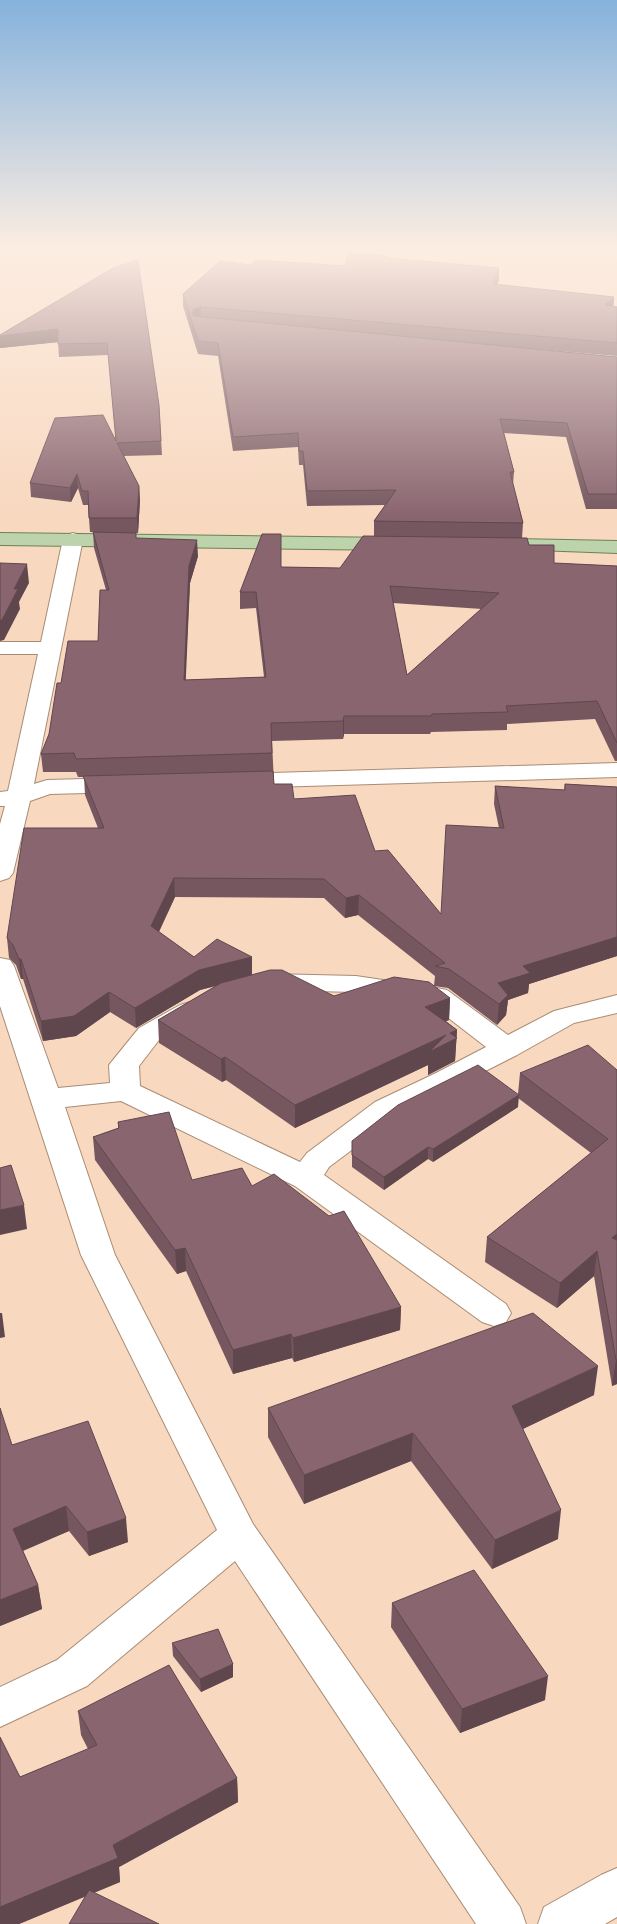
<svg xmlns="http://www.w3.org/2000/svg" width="617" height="1924" viewBox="0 0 617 1924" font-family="Manrope,sans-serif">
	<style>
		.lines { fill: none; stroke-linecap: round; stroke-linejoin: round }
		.minor-casing { stroke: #a98c74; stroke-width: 2 }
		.major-casing { stroke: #6d8254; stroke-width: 2 }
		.minor { fill: #fff; fill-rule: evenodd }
		.major { fill: #bcd3ab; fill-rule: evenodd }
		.wall { fill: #765760; fill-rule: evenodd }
		.shaded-wall { fill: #60474e }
		.building { fill: #896570; stroke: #60474e; fill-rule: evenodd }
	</style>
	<rect width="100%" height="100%" fill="#f8d8bf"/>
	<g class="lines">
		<g class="minor-casing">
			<g id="minor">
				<path d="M73,533L80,535L83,539L34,784L47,780L122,778L130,780L134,785L130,790L122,792L50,794L30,801L13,873L9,878L0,881V824L5,806H0V792L8,791L38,654H0V642H41L63,539L66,535Z"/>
				<path d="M617,763V777L237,788L229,786L225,781L229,776L237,774Z"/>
				<path d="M0,958L10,960L14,966L58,1088L110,1083L109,1065L139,1028L180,1005L190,1002L200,1005L204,1011L200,1017L159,1040L139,1066L140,1086L300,1162L307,1153L375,1102L434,1074L486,1047L429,1003L356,992L270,990L260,988L256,982L260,976L270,974L356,976L437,988L447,990L508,1035L554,1011L617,995V1013L574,1023L517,1055L397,1116L329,1167L324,1175L506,1304L511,1313L506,1322L494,1326L482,1322L295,1186L121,1101L65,1107L115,1255L253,1524L520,1907L526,1924H476L235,1561L87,1686L0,1727V1687L57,1660L217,1530L81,1255L0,1006Z"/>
				<path d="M617,1868V1917L605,1924H538L544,1907L601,1875Z"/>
			</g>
		</g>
		<g class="major-casing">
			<g id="major">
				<path d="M0,533L396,538L403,540L406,544L403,548L396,550L0,545Z"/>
				<path d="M516,539L617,541V553L509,549L506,545L509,541Z"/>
			</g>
		</g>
		<use href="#minor" class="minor"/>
		<use href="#major" class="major"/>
	</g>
	<g class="wall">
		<path d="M389,258L499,268V280L497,285L614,297L613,307H617V356L525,348L617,357V509H586L566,437L504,433L514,472L513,484L523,523L522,538L529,545L554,563L617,566V761H615L595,719L507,724V730L431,732L430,734H344L343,739L272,741L274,784L294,799L375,851L441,914L499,828L494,804L495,786L564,790L565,784L617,787V786V956L529,984L528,993L508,1000L506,1015L497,1025L448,988L434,986L435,976L358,915L345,918L324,898L175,897L159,932L194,957H252V975L334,996L450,998L449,1020L446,1021L457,1030L455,1061L428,1075V1065L295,1128L226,1080L222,1082L159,1043L158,1020L216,986L200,990L136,1028L110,1012L76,1036L43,1041L23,979H21L16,965L9,958L7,938L98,828L85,795L84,777H78L76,772H43L41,754L49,734L61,683L98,641L106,590L94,548L93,532H90L88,505H83L78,488L71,502L31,497L30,483L116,440L108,355L59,357L58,342L0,348V335L113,268L159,405L162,455L124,456L139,486L140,500L138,533H136V538L198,556L190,583L185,680L264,677L256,608L240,609V592L281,567L340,568L374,536V521L385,505L307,506L303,465H299L298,447L233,451L218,356L198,354L183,306V294L251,265L346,266ZM393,603L482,609L407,675Z"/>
		<path d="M617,1070V1384L612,1386L594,1276L557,1308L485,1262L487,1237L591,1153L518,1098V1107L433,1162L428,1159L384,1190L352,1167V1141L518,1094L520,1073Z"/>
		<path d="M118,1122L192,1180L252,1186L401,1307L400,1330L294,1362L292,1358L233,1374L186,1271L177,1274L95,1160L93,1137L118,1128Z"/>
		<path d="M594,1395L523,1429L558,1539L492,1569L411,1461L304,1504L268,1437V1408Z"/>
		<path d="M12,1445L128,1542L89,1556L69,1531L23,1551L38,1585L42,1609L0,1626Z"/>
		<path d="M392,1603L545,1700L460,1733L391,1627Z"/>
		<path d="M172,1643L233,1677L201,1692L173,1656Z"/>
		<path d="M78,1711L237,1778L238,1802L119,1867L120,1882L19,1924L20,1777L88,1749L81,1735Z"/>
	</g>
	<g class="shaded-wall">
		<path d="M499,268V280L492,296L493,284Z"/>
		<path d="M614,297L613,310L605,305Z"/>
		<path d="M201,307V319L194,321L192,314L194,309Z"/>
		<path d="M58,329L59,342L0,348V336Z"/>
		<path d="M77,474L78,488L71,502L70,488Z"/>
		<path d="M139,486L140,500L138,533L137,518Z"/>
		<path d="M197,540L198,556L190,583L185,698L184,680L189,566Z"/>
		<path d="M27,564L29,583L19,602L20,609L4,640L0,641V620L14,589Z"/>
		<path d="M344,716V734L343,739V721Z"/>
		<path d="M174,878L175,897L152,946L151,926Z"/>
		<path d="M359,895L358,915L345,918L346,898Z"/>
		<path d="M617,937V956L529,984L528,993L508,1000L506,1015L497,1025L499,1004L498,983L523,966Z"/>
		<path d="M252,957V976L200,990L136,1028L135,1008L199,970Z"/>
		<path d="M19,959H21L23,979H21Z"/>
		<path d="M109,992L110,1012L76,1036L43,1041L41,1021Z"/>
		<path d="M450,998L449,1020L424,1029L425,1007Z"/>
		<path d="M457,1030L455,1061L428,1075V1065L295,1128V1105Z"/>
		<path d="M225,1057L226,1080L222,1082L221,1059Z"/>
		<path d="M519,1095L518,1107L433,1162V1149Z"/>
		<path d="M428,1147V1159L384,1190V1177Z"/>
		<path d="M24,1205L27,1229L0,1235V1210Z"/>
		<path d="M617,1234V1256L612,1238Z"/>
		<path d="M185,1248L186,1271L177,1274L175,1250Z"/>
		<path d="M597,1251L594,1276L557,1308L560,1283Z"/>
		<path d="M401,1307L400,1330L294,1362L293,1338Z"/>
		<path d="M0,1313H2L5,1337L0,1338Z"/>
		<path d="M291,1334L292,1358L233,1374V1350Z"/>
		<path d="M616,1360H617V1384L612,1386Z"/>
		<path d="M598,1366L594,1395L510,1435L512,1406Z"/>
		<path d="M413,1433L411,1461L304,1504V1475Z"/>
		<path d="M66,1506L69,1531L17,1553L13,1529Z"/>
		<path d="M561,1510L558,1539L492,1569L495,1540Z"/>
		<path d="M126,1518L128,1542L89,1556L87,1532Z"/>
		<path d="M38,1585L42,1609L0,1626V1600Z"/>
		<path d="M233,1664V1677L201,1692L200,1679Z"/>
		<path d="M548,1676L545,1700L460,1733L462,1709Z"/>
		<path d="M237,1778L238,1802L119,1867L120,1882L19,1924H0V1907Z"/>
	</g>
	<g class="building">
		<path d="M348,253L380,255L389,258L499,268L493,284L614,297L605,305L617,307V343L201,307L194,309L192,314L194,316L617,357V494H588L567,423L500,419L514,472H510L523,523L374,521L396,490L307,491L303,451H299L298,433L233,437L218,343L198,341L183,294L220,261L251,265L256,260L346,266Z"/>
		<path d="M138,260L159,405L161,441L117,443L139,486L137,518H89L88,491H82L77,474L70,488L30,483L55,418L103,415L116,441L107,343L58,344V329L0,336V335L113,268Z"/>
		<path d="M93,532L136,533V538L197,540L189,566L184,680L266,677L256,592H240L262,534H281V567L340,568L363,536L527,538L529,545H554V563L617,566V743L597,701L506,706L508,712L432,714L431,716H344L343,721L271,723L272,753L76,759L74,753L41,754L49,734L57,683H61L68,641H98L100,590H109ZM390,586L499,593L407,675Z"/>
		<path d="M0,563L27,564L14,589H18L2,620H0Z"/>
		<path d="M273,771L274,784H292L294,799L355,795L375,851L388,850L441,914L446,825L504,828L495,786L565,790V784L617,787V937L523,966L530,973L498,983L508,995L499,1004L449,969L435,966L445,963L359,895L346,898L324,879L174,878L151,926L194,957L217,939L252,957L199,970L135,1008L109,992L74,1016L41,1021L21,959H19L13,945L7,938L24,828H104L83,776Z"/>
		<path d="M270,970H282L334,996L394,977L429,982L450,998L425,1007L457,1030L450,1033L457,1038L429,1052L446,1035L295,1105L225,1057L221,1059L158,1020L221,983Z"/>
		<path d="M588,1045L617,1070V1234L612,1238L617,1240V1360H616L597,1251L560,1283L487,1237L608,1139L520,1073Z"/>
		<path d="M478,1065L519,1095L433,1149L428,1147L384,1177L352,1155V1141L398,1105Z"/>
		<path d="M169,1112L192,1180L242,1168L252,1186L274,1174L329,1216L344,1211L401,1307L293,1338L291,1334L233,1350L185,1248L175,1250L93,1137L119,1128L118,1122Z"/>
		<path d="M11,1165L24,1205L0,1210V1168Z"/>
		<path d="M533,1313L598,1366L512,1406L561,1510L495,1540L413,1433L304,1475L268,1408Z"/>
		<path d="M0,1408L12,1445L88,1421L126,1518L87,1532L66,1506L13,1529L38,1585L0,1600Z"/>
		<path d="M474,1570L548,1676L462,1709L392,1603Z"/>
		<path d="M218,1629L233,1664L200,1679L172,1643Z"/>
		<path d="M169,1665L237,1778L113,1845L118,1858L0,1907V1737L20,1777L97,1745L78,1711Z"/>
		<path d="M89,1890L159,1924H69Z"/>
	</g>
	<linearGradient id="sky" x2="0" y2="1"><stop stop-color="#85b2dc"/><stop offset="0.48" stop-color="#fcede2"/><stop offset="1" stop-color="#fcede2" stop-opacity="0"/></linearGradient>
	<rect width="617" height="516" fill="url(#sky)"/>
</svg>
